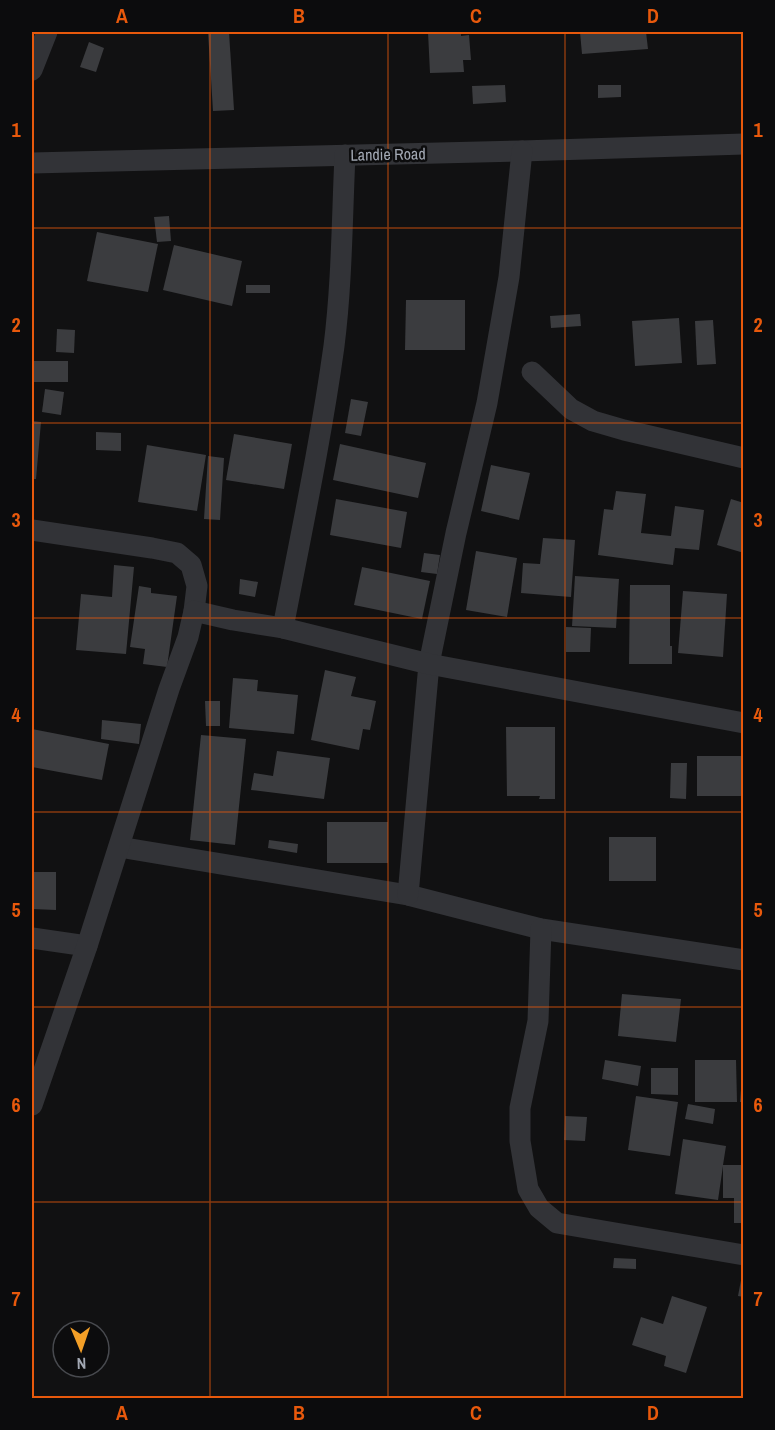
<svg xmlns="http://www.w3.org/2000/svg" width="775" height="1430" viewBox="0 0 775 1430" font-family="'Archivo Narrow',sans-serif">
	<style>
		.building { fill: #3b3c3f }
		.lines { fill: none; stroke-linecap: round; stroke-linejoin: round }
		.minor { stroke: #323337; stroke-width: 21 }
		.grid { fill: none; stroke: #e8590c; stroke-width: 1.5; stroke-opacity: 0.55 }
		.labels { text-anchor: middle; dominant-baseline: central; stroke-width: 5; stroke-linejoin: round; paint-order: stroke }
		.street-label { font-size: 16px; fill: #a2a8b3; stroke: #0c0c0d }
		.neatline { fill: none; stroke: #e8590c; stroke-width: 2 }
		.grid-label { font-size: 20px; text-anchor: middle; font-weight: bold; fill: #e8590c }
	</style>
	<rect width="100%" height="100%" fill="#111112"/>
	<g class="building">
		<path d="M208,32H229L234,110L213,111Z"/>
		<path d="M428,32H461V36L469,35L471,60H463L464,72L430,73Z"/>
		<path d="M580,32H646L648,49L582,54Z"/>
		<path d="M89,42L104,48L96,72L80,67Z"/>
		<path d="M505,85L506,102L473,104L472,86Z"/>
		<path d="M598,85H621V97L598,98Z"/>
		<path d="M169,216L171,241L157,242L154,217Z"/>
		<path d="M97,232L158,244L148,292L87,281Z"/>
		<path d="M174,245L242,261L232,306L163,290Z"/>
		<rect x="246" y="285" width="24" height="8"/>
		<path d="M406,300H465V350H405Z"/>
		<path d="M580,314L581,326L551,328L550,316Z"/>
		<path d="M679,318L682,363L635,366L632,321Z"/>
		<path d="M713,320L716,364L697,365L695,321Z"/>
		<path d="M57,329L75,330L74,353L56,352Z"/>
		<rect x="32" y="361" width="36" height="21"/>
		<path d="M45,389L64,392L61,415L42,412Z"/>
		<path d="M351,399L368,402L361,436L345,433Z"/>
		<path d="M32,421L41,422L36,479H32Z"/>
		<path d="M96,432L121,433V451L96,450Z"/>
		<path d="M234,434L292,444L284,489L226,480Z"/>
		<path d="M340,444L426,463L418,498L333,480Z"/>
		<path d="M147,445L206,455L197,511L138,502Z"/>
		<path d="M208,456L224,458L220,520L204,519Z"/>
		<path d="M491,465L530,473L519,520L481,511Z"/>
		<path d="M616,491L646,494L641,533L671,536L675,506L704,510L699,550L675,548L673,565L598,555L604,509L613,510Z"/>
		<path d="M336,499L407,512L401,548L330,535Z"/>
		<path d="M731,499L744,503V553L717,545Z"/>
		<path d="M543,538L575,540L571,597L521,593L523,563L540,564Z"/>
		<path d="M476,551L517,558L507,617L466,610Z"/>
		<path d="M424,553L440,555L437,574L421,572Z"/>
		<path d="M114,565L134,567L126,654L76,650L81,594L112,597Z"/>
		<path d="M362,567L430,581L422,619L354,605Z"/>
		<path d="M575,576L619,579L616,628L572,626Z"/>
		<path d="M240,579L258,582L255,597L239,594Z"/>
		<path d="M630,585H670V646H672V664H629Z"/>
		<path d="M139,586L151,588V593L177,596L167,667L143,664L145,649L130,647Z"/>
		<path d="M683,591L727,594L723,657L678,653Z"/>
		<path d="M566,627L591,628L590,652H566Z"/>
		<path d="M325,670L356,677L351,696L376,701L370,730L363,729L359,750L311,740Z"/>
		<path d="M233,678L258,680L257,691L298,695L294,734L229,728Z"/>
		<path d="M205,701H220V726H206Z"/>
		<path d="M102,720L141,724L139,744L101,739Z"/>
		<path d="M506,727H555V799H539L540,796H507Z"/>
		<path d="M32,729L109,744L102,780L32,767Z"/>
		<path d="M201,735L246,739L235,845L190,840Z"/>
		<path d="M277,751L330,758L324,799L251,790L254,773L273,776Z"/>
		<rect x="697" y="756" width="47" height="40"/>
		<path d="M671,763H687L686,799L670,798Z"/>
		<rect x="327" y="822" width="61" height="41"/>
		<rect x="609" y="837" width="47" height="44"/>
		<path d="M269,840L298,844L297,853L268,848Z"/>
		<path d="M32,872H56V910L32,909Z"/>
		<path d="M622,994L681,999L676,1042L618,1036Z"/>
		<path d="M605,1060L641,1066L638,1086L602,1079Z"/>
		<path d="M695,1060H736L737,1102H695Z"/>
		<path d="M651,1068H678V1095L651,1094Z"/>
		<path d="M742,1076H744V1102H740Z"/>
		<path d="M636,1096L678,1102L670,1156L628,1150Z"/>
		<path d="M688,1104L715,1109L713,1124L685,1119Z"/>
		<path d="M565,1116L587,1117L585,1141L564,1140Z"/>
		<path d="M683,1139L726,1146L723,1165H744V1223H734V1198H723V1166L718,1200L675,1194Z"/>
		<path d="M614,1258L636,1259V1269L613,1268Z"/>
		<path d="M742,1275H744V1297L738,1296Z"/>
		<path d="M672,1296L707,1307L686,1373L664,1366L666,1356L632,1345L641,1317L663,1324Z"/>
	</g>
	<g class="lines">
		<g class="minor">
			<path d="M32,70L47,32"/>
			<path d="M32,163L522,151L744,144"/>
			<path d="M532,372L571,409L593,421L624,430L744,458"/>
			<path d="M32,530L152,548L177,553L191,565L197,586L194,611"/>
			<path d="M283,628C301,534 321,440 334,346C342,283 342,218 345,155"/>
			<path d="M119,847L408,895L541,929L744,960"/>
			<path d="M408,895L429,664L456,533L487,403L509,277L522,151"/>
			<path d="M541,929L538,1021L520,1108V1141L528,1189L539,1208L557,1223L744,1255"/>
			<path d="M32,938L87,946"/>
			<path d="M32,1105L87,946L169,689L188,637L194,611L233,620L283,628L429,664L744,723"/>
		</g>
	</g>
	<path class="grid" d="M210,32V1398M388,32V1398M565,32V1398M32,228H744M32,423H744M32,618H744M32,812H744M32,1007H744M32,1202H744"/>
	<g class="labels">
		<g class="street-label">
			<text transform="translate(388 154) rotate(-1)">Landie Road</text>
		</g>
	</g>
	<rect width="775" height="1430" fill="none" stroke="#0c0c0d" stroke-width="66"/>
	<g transform="translate(81 1349) rotate(178)"><circle r="28" fill="#0c0c0d" stroke="#484a4f" stroke-width="1.5"/>
	<path d="M0-4.5L10 22L0 15L-10 22Z" fill="#f39f27"/>
	<text y="-9" font-size="16" font-weight="bold" text-anchor="middle" fill="#a2a8b3">N</text>
	</g>
	<rect x="33" y="33" width="709" height="1364" class="neatline"/>
	<g class="grid-label">
		<text x="122" y="23">A</text>
		<text x="299" y="23">B</text>
		<text x="476" y="23">C</text>
		<text x="653" y="23">D</text>
		<text x="16" y="137">1</text>
		<text x="758" y="137">1</text>
		<text x="16" y="332">2</text>
		<text x="758" y="332">2</text>
		<text x="16" y="527">3</text>
		<text x="758" y="527">3</text>
		<text x="16" y="722">4</text>
		<text x="758" y="722">4</text>
		<text x="16" y="917">5</text>
		<text x="758" y="917">5</text>
		<text x="16" y="1112">6</text>
		<text x="758" y="1112">6</text>
		<text x="16" y="1306">7</text>
		<text x="758" y="1306">7</text>
		<text x="122" y="1420">A</text>
		<text x="299" y="1420">B</text>
		<text x="476" y="1420">C</text>
		<text x="653" y="1420">D</text>
	</g>
</svg>
